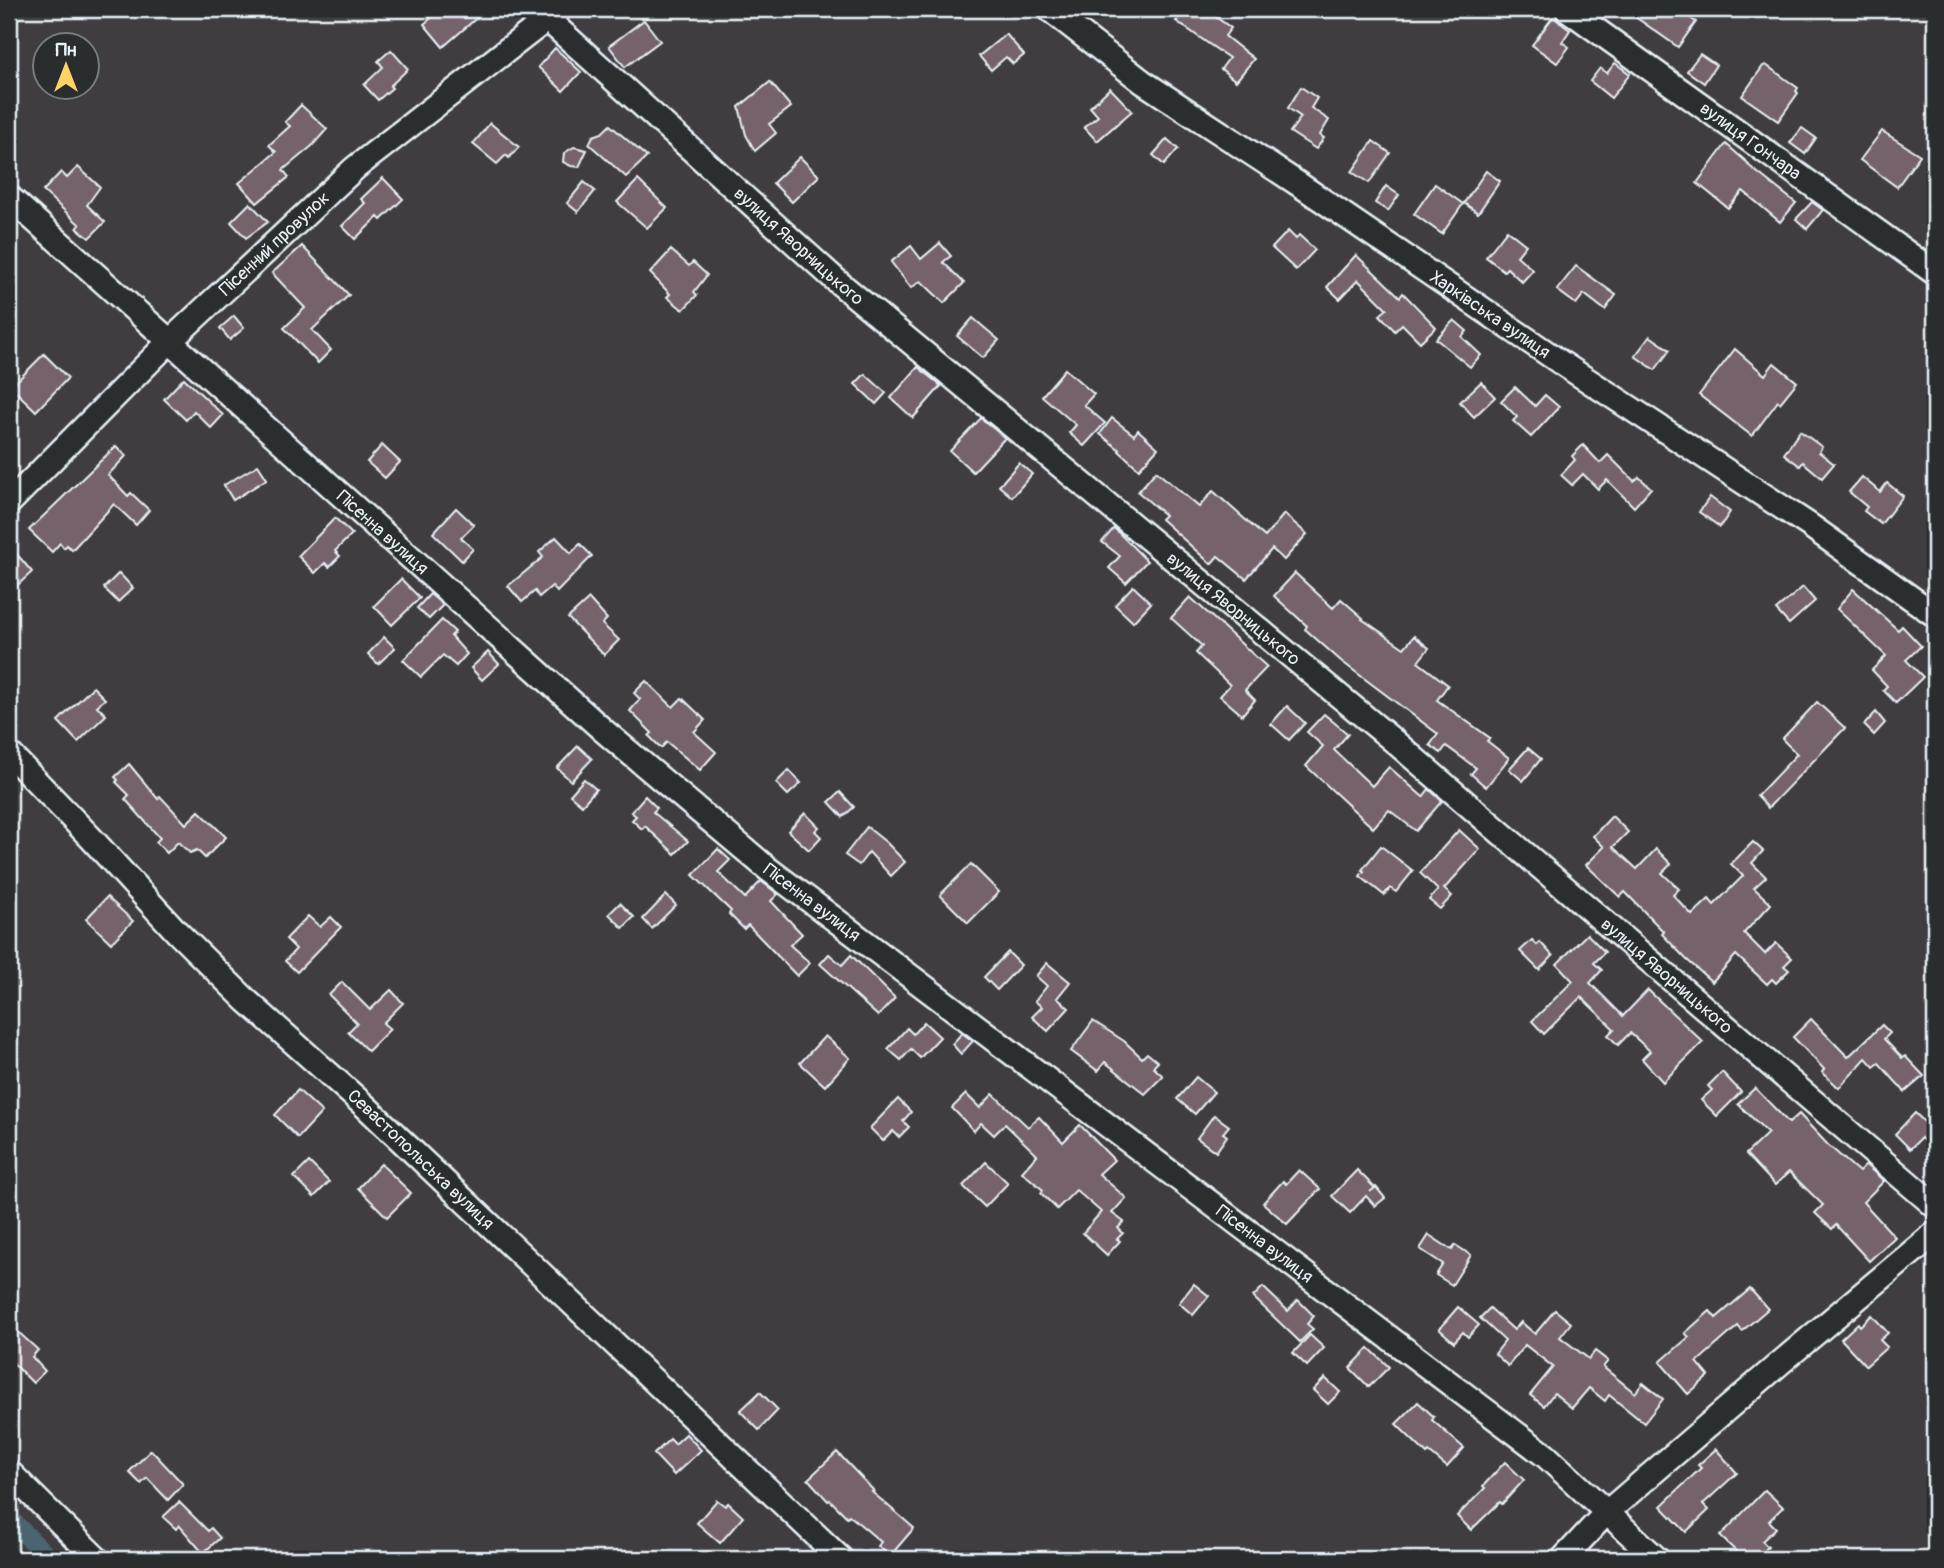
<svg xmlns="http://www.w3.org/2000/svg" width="1944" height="1568" viewBox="0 0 1944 1568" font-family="Pangolin,sans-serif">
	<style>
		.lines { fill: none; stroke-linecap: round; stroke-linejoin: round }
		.canal { stroke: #4b6570; stroke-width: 19 }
		.building { fill: #75626a; stroke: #e8f1f8; stroke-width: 2 }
		.minor-casing { stroke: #e8f1f8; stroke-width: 28 }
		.minor { stroke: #2a2d2e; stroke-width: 23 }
		.labels { text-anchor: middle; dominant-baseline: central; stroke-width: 5; stroke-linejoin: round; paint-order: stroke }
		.street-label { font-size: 18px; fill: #e8f1f8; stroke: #2a2d2e }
	</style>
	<rect width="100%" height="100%" fill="#403d40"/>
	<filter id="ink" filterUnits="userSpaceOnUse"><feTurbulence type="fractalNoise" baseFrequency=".0143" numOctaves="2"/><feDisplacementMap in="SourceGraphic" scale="14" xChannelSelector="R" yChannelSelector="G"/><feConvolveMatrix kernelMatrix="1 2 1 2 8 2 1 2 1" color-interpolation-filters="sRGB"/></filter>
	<g filter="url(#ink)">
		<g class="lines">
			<path class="canal" d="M9,1518L50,1559"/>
		</g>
		<g class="building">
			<path d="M424,9H487L443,47L424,24L431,18Z"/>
			<path d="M1186,9H1222L1216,17L1231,28L1225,36L1254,59L1236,81L1221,69L1229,58L1176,21Z"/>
			<path d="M1624,9H1677L1696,22L1678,47Z"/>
			<path d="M1553,17L1570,30L1562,42L1569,47L1557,63L1532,45Z"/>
			<path d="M644,20L660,41L625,67L609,46Z"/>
			<path d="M1006,34L1024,55L1013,64L1006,57L991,70L979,56Z"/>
			<path d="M555,48L581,72L563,91L538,67Z"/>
			<path d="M391,50L408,69L390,86L392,88L378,100L364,85L383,67L378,61Z"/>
			<path d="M1700,54L1716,65L1704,83L1687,71Z"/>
			<path d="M1615,63L1630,74L1611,98L1590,81L1600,68L1607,73Z"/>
			<path d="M1766,65L1798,88L1796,91L1798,93L1778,121L1742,96L1763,66Z"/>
			<path d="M770,82L791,107L769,124L776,133L755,151L746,135L739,107Z"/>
			<path d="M1301,87L1317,98L1311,108L1329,120L1320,135L1324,138L1316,149L1290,132L1301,117L1288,108Z"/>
			<path d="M1110,88L1132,111L1097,141L1084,127L1098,116L1090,107Z"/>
			<path d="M301,105L327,129L312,146L283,170L289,177L257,203L239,183L276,152L269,145L290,126L285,122Z"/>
			<path d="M490,123L519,147L509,158L506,155L497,164L473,144Z"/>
			<path d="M610,125L647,157L626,177L589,144L593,136L602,133Z"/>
			<path d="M1802,128L1816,138L1805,154L1790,143Z"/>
			<path d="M1882,131L1920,155L1897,187L1860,160Z"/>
			<path d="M1167,139L1178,149L1164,165L1153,155Z"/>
			<path d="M1373,141L1390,153L1369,183L1352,172Z"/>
			<path d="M1726,144L1749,164L1748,165L1796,203L1780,222L1743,191L1728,208L1697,183Z"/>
			<path d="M574,147L587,150L579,167L571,166L563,162L564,153Z"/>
			<path d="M800,157L819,176L792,202L773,183Z"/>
			<path d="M78,167L100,187L87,205L105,222L89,238L77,228L80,225L43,191L61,172L67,178Z"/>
			<path d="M1486,171L1500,181L1478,213L1464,203Z"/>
			<path d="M383,178L403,199L381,220L378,217L355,239L342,226L365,203L361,199Z"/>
			<path d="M638,180L667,208L647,228L617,202Z"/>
			<path d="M584,182L595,191L578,212L567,203Z"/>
			<path d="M1435,184L1463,204L1442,234L1414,214Z"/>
			<path d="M1386,186L1399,195L1388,211L1375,203Z"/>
			<path d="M1812,202L1823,210L1807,229L1796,219Z"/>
			<path d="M250,203L268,222L246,238L231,222Z"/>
			<path d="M1507,230L1526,245L1517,256L1533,270L1522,282L1507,268L1504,271L1486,257Z"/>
			<path d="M1288,231L1296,239L1299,235L1315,250L1296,270L1272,248Z"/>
			<path d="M940,243L951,256L943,262L964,283L944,303L921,281L911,288L891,262L911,246L921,259Z"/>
			<path d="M302,246L349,295L312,330L331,350L318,363L284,328L305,308L272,273Z"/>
			<path d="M671,250L689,266L693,262L707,275L694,292L697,295L683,310L667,297L670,294L650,273Z"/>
			<path d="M1356,255L1400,297L1403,293L1436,327L1420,342L1402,324L1395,331L1380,315L1387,309L1358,280L1340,299L1327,287Z"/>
			<path d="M1576,266L1616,295L1605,310L1584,294L1576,304L1557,290Z"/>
			<path d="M234,316L244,328L230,340L220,328Z"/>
			<path d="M973,318L999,340L983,358L957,336Z"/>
			<path d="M1454,320L1467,331L1462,337L1481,355L1470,367L1436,339Z"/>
			<path d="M1650,336L1670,350L1655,370L1635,356Z"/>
			<path d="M1735,349L1765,375L1774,363L1797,382L1780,403L1778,401L1752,436L1699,395Z"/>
			<path d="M44,354L68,378L36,411L11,387Z"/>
			<path d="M918,367L941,386L913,418L891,398Z"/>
			<path d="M1065,369L1094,394L1084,405L1105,423L1084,446L1069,433L1076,425L1042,396Z"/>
			<path d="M865,374L886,393L876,404L855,384Z"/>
			<path d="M184,378L223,415L211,428L194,411L186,420L164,399Z"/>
			<path d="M1481,382L1495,397L1474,417L1460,402Z"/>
			<path d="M1515,387L1535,406L1545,395L1559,407L1531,437L1513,421L1517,417L1501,401Z"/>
			<path d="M981,418L1005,438L973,472L950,451Z"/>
			<path d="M1112,418L1134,435L1138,430L1158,448L1139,469L1119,451L1120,450L1100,434Z"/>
			<path d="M1800,431L1822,447L1819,452L1834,464L1822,478L1803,462L1800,466L1784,454Z"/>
			<path d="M382,445L400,462L385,478L367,462Z"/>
			<path d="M1583,445L1600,463L1608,455L1634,481L1639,477L1651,488L1634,507L1607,480L1598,489L1583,474L1572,485L1561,475L1575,460L1572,456Z"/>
			<path d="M116,446L126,456L108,475L128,496L131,493L149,510L136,525L114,504L72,550L67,545L64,548L60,543L52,552L29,530Z"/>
			<path d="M1019,463L1032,474L1012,497L999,486Z"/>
			<path d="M258,465L267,479L233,500L224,485Z"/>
			<path d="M1156,471L1199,507L1213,491L1265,537L1284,514L1307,534L1284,560L1272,549L1246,579L1218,556L1211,564L1161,519L1165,515L1138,492Z"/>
			<path d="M1862,477L1880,492L1887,483L1903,496L1881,524L1864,511L1867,507L1849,492Z"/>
			<path d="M1710,497L1730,512L1720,527L1699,512Z"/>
			<path d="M456,508L474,525L461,538L473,549L462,561L433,533Z"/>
			<path d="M335,518L352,534L335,551L340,556L329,567L325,563L315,573L298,556Z"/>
			<path d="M1114,528L1147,561L1126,583L1109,568L1120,556L1102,542Z"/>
			<path d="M556,537L571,553L580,544L592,556L557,592L552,586L539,597L535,591L522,602L508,586L543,557L539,552Z"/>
			<path d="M9,545L32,572L9,593Z"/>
			<path d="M119,573L133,588L118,602L104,588Z"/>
			<path d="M1295,573L1333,608L1341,599L1363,618L1362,619L1404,648L1414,636L1429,648L1418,662L1448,685L1437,700L1490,738L1487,741L1509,758L1486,787L1471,774L1476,768L1446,746L1441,753L1430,745L1438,734L1341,661L1305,629L1307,626L1274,596Z"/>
			<path d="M401,579L420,598L392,625L374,606Z"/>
			<path d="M1133,586L1151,603L1133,622L1115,605Z"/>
			<path d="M1803,587L1815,601L1789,624L1776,610Z"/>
			<path d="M1853,589L1898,630L1902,626L1921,646L1906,660L1923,677L1896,703L1883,690L1887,686L1872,670L1886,656L1837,609Z"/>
			<path d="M430,594L443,605L429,619L417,608Z"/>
			<path d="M1190,597L1267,667L1245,690L1255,700L1242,715L1220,696L1230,685L1196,653L1202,646L1171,618Z"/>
			<path d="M589,599L607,619L602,624L619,640L604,655L568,618Z"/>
			<path d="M442,620L455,632L451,636L467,654L456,666L443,655L421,677L403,660Z"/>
			<path d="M384,637L395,648L378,664L368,654Z"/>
			<path d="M488,652L499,664L482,680L471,668Z"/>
			<path d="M646,681L673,707L682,698L705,720L694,732L716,752L700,770L667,742L661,748L649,736L652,733L630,711L640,699L634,693Z"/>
			<path d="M93,687L105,699L97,706L106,715L78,742L58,721Z"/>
			<path d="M1817,702L1845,728L1768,808L1757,796L1797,754L1782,739Z"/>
			<path d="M1287,706L1305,723L1289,740L1271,724Z"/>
			<path d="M1876,712L1885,723L1874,735L1864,725Z"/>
			<path d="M1324,714L1348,734L1334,750L1372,786L1389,767L1423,797L1429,789L1442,801L1416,831L1389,810L1373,828L1306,766L1323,746L1307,732Z"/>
			<path d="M578,746L592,759L571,781L557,768Z"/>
			<path d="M1528,748L1541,759L1523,781L1509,769Z"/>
			<path d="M129,764L158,799L160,796L186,824L199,811L226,837L205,858L197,850L190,853L178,842L167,853L156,842L160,838L125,799L129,795L116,782L118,780L115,777Z"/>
			<path d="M789,770L801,783L788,795L776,783Z"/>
			<path d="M584,779L596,789L582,805L570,795Z"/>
			<path d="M840,792L854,807L843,817L829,802Z"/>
			<path d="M645,796L657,808L653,812L688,841L675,854L645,826L642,829L632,820L636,816L631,812Z"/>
			<path d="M805,813L819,827L815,831L821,837L809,850L788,831Z"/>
			<path d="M1612,816L1628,832L1613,847L1637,869L1656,849L1671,864L1662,873L1679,889L1673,895L1692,915L1709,899L1714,905L1743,876L1731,864L1753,842L1763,851L1752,863L1766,877L1754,888L1771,904L1744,933L1765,954L1776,943L1792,958L1784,966L1789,970L1776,983L1772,979L1767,984L1736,955L1712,982L1686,959L1662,934L1664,932L1625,892L1620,897L1586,865L1604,847L1593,836Z"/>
			<path d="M867,827L887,843L905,862L891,876L869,852L859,865L845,855Z"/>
			<path d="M1459,830L1480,849L1444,889L1452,896L1440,909L1429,900L1438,890L1420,873Z"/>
			<path d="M1381,846L1413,871L1396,892L1390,888L1384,895L1360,876L1364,871L1362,870Z"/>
			<path d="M718,849L730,860L718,872L745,898L761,881L778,894L771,901L802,934L790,945L810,963L797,976L748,925L744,929L729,914L731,911L693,875Z"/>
			<path d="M971,864L999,892L968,923L940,895Z"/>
			<path d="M666,895L676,905L652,929L643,919Z"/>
			<path d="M107,897L133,921L111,943L86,919Z"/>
			<path d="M620,903L634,917L623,928L609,914Z"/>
			<path d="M308,916L320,927L331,917L341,927L297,972L285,961L296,949L286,939Z"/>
			<path d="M1587,934L1605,952L1594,963L1602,970L1590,983L1623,1016L1648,990L1703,1042L1663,1082L1642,1059L1650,1051L1630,1033L1618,1045L1608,1035L1614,1029L1581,997L1544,1034L1532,1021L1573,981L1557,964Z"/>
			<path d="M1532,940L1537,945L1540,942L1553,956L1539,970L1520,951Z"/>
			<path d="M1008,952L1021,965L997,990L984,977Z"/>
			<path d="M829,954L842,965L851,955L895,998L878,1016L820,964Z"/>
			<path d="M1047,963L1070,982L1057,998L1069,1008L1048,1031L1032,1017L1042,1007L1035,1001L1047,986L1036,976Z"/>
			<path d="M342,982L370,1010L391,990L403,1003L383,1023L390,1029L368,1051L348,1032L357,1023L329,995Z"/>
			<path d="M1811,1019L1848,1057L1882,1025L1890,1033L1884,1039L1902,1058L1905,1056L1924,1076L1905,1092L1879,1063L1874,1067L1866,1058L1839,1088L1822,1072L1824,1069L1793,1037Z"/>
			<path d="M1093,1021L1124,1041L1142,1058L1147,1053L1158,1062L1153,1067L1163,1076L1145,1094L1105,1062L1098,1071L1071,1051Z"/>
			<path d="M924,1022L940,1037L920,1058L911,1049L901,1060L888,1049L907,1028L913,1034Z"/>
			<path d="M962,1033L973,1041L961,1054L952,1044Z"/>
			<path d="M825,1036L850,1058L825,1086L800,1063Z"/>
			<path d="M1722,1072L1741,1092L1717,1116L1701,1100L1712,1090L1708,1086Z"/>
			<path d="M1196,1077L1214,1092L1195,1114L1177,1099Z"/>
			<path d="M1755,1088L1789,1123L1799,1114L1828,1145L1859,1172L1866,1165L1884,1181L1863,1202L1895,1237L1869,1261L1836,1225L1832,1229L1815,1213L1823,1205L1789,1172L1775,1185L1746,1154L1768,1133L1738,1104Z"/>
			<path d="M298,1090L322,1112L298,1138L275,1115Z"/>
			<path d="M966,1094L980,1108L993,1094L1028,1127L1039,1117L1063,1142L1080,1125L1114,1160L1099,1174L1126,1198L1112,1213L1124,1222L1118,1228L1123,1233L1117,1239L1120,1241L1107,1255L1083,1233L1101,1212L1076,1190L1057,1209L1041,1193L1043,1190L1022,1172L1037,1155L1005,1124L994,1135L981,1123L974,1131L952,1108Z"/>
			<path d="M898,1099L911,1112L903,1121L909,1127L899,1137L893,1131L883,1141L870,1128Z"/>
			<path d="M1915,1113L1935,1132V1152L1921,1138L1910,1149L1895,1134Z"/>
			<path d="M1214,1115L1229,1126L1223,1133L1227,1136L1216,1152L1197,1138Z"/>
			<path d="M309,1162L329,1182L314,1197L294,1177Z"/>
			<path d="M986,1162L1008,1183L985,1207L963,1186Z"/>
			<path d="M381,1164L411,1193L387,1217L358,1188Z"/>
			<path d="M1299,1170L1320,1189L1287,1224L1263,1203L1283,1181L1286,1184Z"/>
			<path d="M1357,1170L1375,1188L1370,1192L1376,1187L1385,1198L1375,1206L1366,1196L1350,1213L1332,1196Z"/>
			<path d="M1429,1235L1452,1250L1455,1245L1471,1255L1452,1285L1436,1275L1443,1264L1420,1249Z"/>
			<path d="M1194,1284L1209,1296L1193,1315L1179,1303Z"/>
			<path d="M1263,1287L1288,1311L1298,1300L1314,1316L1307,1324L1313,1329L1300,1342L1253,1297Z"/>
			<path d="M1750,1289L1768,1309L1742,1331L1738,1326L1697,1362L1709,1376L1688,1394L1660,1362L1689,1337L1685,1333L1710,1311L1716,1318Z"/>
			<path d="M1458,1307L1479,1325L1468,1337L1463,1332L1454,1342L1439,1329Z"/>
			<path d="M1490,1308L1514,1330L1521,1322L1535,1334L1555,1310L1571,1323L1560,1337L1589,1359L1595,1351L1608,1361L1603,1367L1635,1393L1643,1383L1663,1399L1644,1423L1609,1395L1605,1401L1589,1388L1572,1408L1554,1393L1544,1406L1530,1395L1553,1367L1525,1345L1508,1366L1495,1354L1505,1341L1480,1318Z"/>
			<path d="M1872,1315L1888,1333L1880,1340L1887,1347L1866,1366L1841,1339L1858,1323L1860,1326Z"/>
			<path d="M16,1330L38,1350L32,1357L45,1371L33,1383L9,1359V1338Z"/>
			<path d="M1310,1335L1324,1348L1307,1366L1293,1353Z"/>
			<path d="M1369,1348L1389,1367L1369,1387L1350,1368Z"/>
			<path d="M1325,1378L1340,1392L1328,1404L1313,1390Z"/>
			<path d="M760,1392L778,1410L759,1430L740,1411Z"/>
			<path d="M1418,1402L1434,1417L1432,1420L1464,1448L1447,1467L1429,1452L1427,1454L1396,1424Z"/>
			<path d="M686,1434L701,1450L674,1475L654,1454L670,1439L675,1444Z"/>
			<path d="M1716,1449L1737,1473L1703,1504L1709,1510L1686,1532L1661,1506L1701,1468L1698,1465Z"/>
			<path d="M151,1450L183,1484L168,1500L147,1478L141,1484L129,1472Z"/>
			<path d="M837,1452L874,1491L872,1492L914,1528L890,1556L878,1546L881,1542L849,1515L847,1517L830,1500L828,1501L808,1479Z"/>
			<path d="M1505,1462L1524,1480L1502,1504L1500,1502L1471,1530L1457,1516L1485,1488L1483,1486Z"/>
			<path d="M1765,1490L1783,1507L1769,1521L1776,1528L1762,1541L1768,1547L1756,1559H1744L1720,1536Z"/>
			<path d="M717,1500L725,1506L728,1503L743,1517L720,1543L697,1523Z"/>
			<path d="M179,1502L208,1531L211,1528L220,1538L203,1553L179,1525L176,1529L163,1517Z"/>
		</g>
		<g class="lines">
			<g class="minor-casing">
				<g id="minor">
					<path id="s1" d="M536,9L838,282L1395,742L1935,1206"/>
					<path id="s2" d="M1049,9L1143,82L1300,185L1563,364L1809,525L1935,615"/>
					<path id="s3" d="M1567,9L1935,273"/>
					<path id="s4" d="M9,197L604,731L768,869L1546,1456L1657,1559"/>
					<path id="s5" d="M9,503L169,342L355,168L560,9"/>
					<path id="s6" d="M9,753L91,838L177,932L247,1001L365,1106L841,1559"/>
					<path d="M9,1472L97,1559"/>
					<path d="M1563,1559L1606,1513L1779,1364L1935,1233"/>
				</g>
			</g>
			<use href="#minor" class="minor"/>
		</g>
	</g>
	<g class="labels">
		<g class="street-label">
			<text stroke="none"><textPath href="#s3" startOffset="226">вулиця Гончара</textPath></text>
			<text stroke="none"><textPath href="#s5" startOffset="371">Пісенний провулок</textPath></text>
			<text stroke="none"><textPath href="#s1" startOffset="354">вулиця Яворницького</textPath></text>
			<text stroke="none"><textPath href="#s2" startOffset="537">Харківська вулиця</textPath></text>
			<text stroke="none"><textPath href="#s4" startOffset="502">Пісенна вулиця</textPath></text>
			<text stroke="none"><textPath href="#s1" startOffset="920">вулиця Яворницького</textPath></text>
			<text stroke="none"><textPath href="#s4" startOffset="1069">Пісенна вулиця</textPath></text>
			<text stroke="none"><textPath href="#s1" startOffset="1488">вулиця Яворницького</textPath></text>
			<text stroke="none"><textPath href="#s6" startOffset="579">Севастопольська вулиця</textPath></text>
			<text stroke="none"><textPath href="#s4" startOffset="1636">Пісенна вулиця</textPath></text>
		</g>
	</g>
	<rect width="1944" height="1568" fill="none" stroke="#2a2d2e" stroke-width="35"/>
	<rect x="18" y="18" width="1909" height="1533" fill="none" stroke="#e8f1f8" stroke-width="2.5" filter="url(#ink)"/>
	<g transform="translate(66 66)"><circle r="33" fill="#2a2d2e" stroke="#767b7f" stroke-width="2"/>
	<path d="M0-5L12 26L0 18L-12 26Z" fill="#ffd166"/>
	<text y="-10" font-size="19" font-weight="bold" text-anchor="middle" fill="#e8f1f8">Пн</text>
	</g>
</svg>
